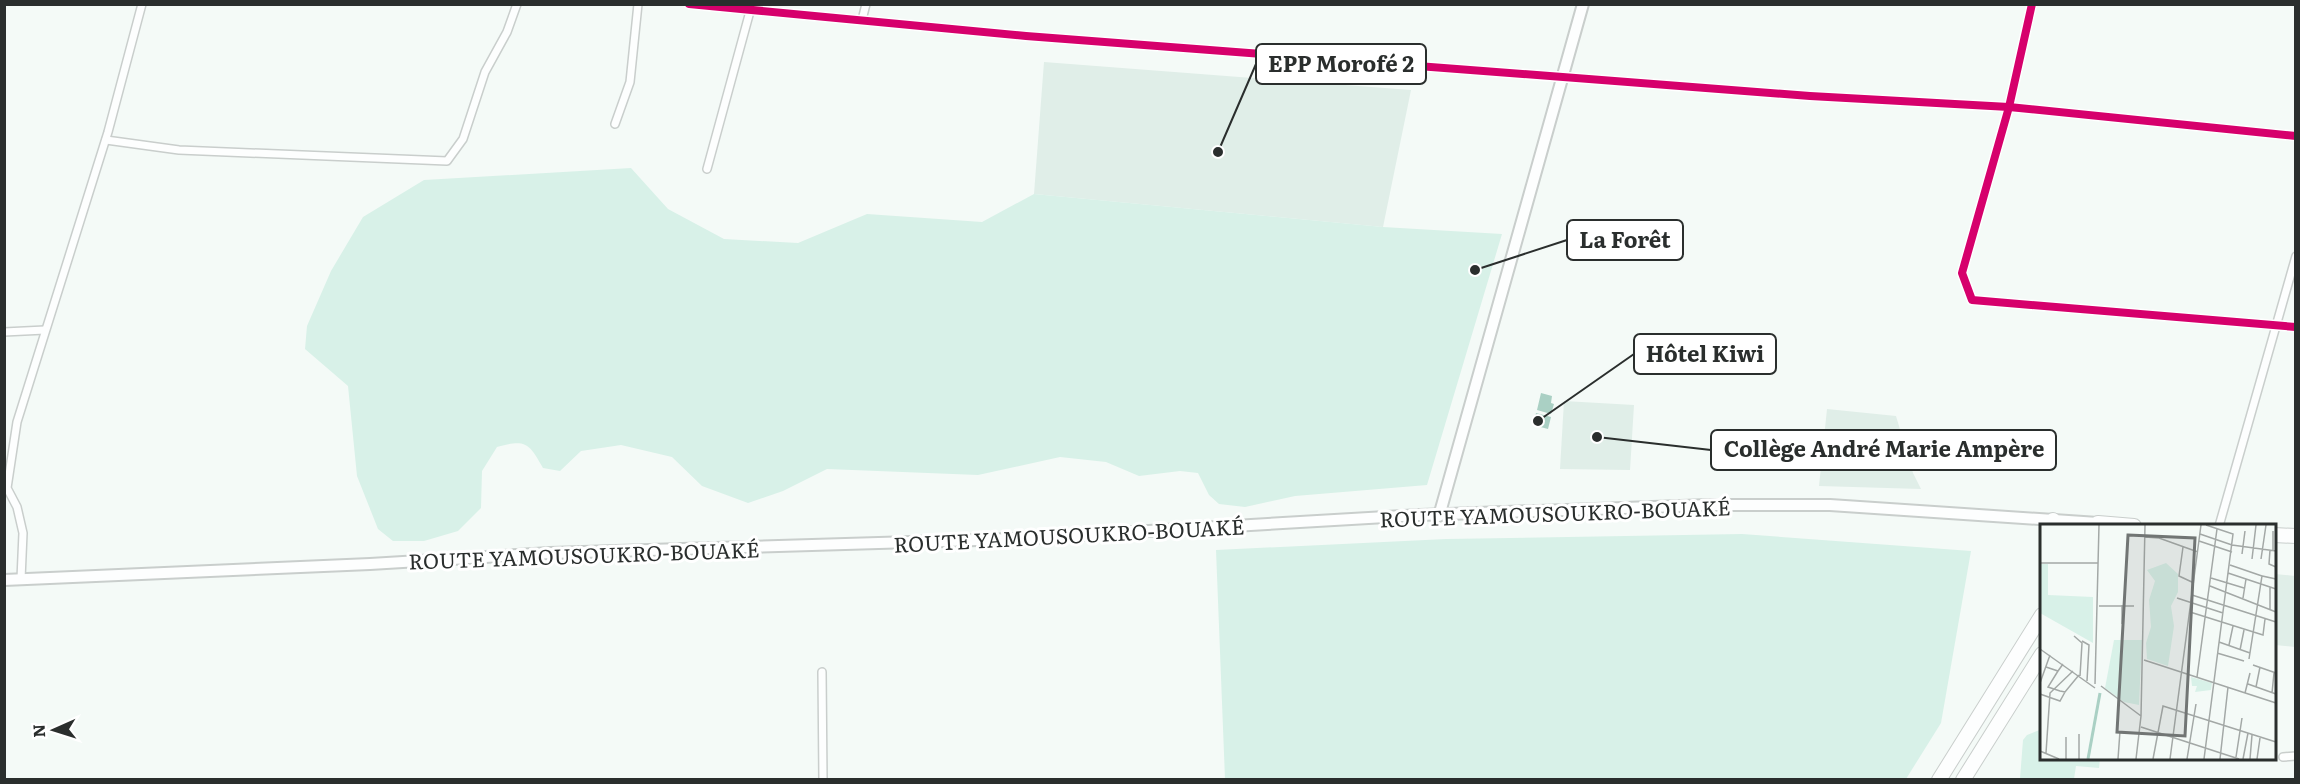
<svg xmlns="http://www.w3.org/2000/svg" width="2300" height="784" viewBox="0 0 2300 784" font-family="Literata,serif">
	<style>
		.built { fill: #e0eee8 }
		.green { fill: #d8f1e8 }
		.water { fill: #aad0c4 }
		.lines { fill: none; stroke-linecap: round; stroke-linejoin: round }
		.street-casing { stroke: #c9cecc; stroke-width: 10 }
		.secondary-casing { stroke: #c9cecc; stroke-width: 14 }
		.primary-casing { stroke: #c9cecc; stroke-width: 14 }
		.highway-casing { stroke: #c9cecc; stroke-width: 16 }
		.street { stroke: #fdfefe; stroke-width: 7 }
		.secondary { stroke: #fdfefe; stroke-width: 10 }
		.primary { stroke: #fdfefe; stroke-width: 10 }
		.highway { stroke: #fdfefe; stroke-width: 14 }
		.cycleway-casing { stroke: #fff; stroke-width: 11 }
		.cycleway { stroke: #d6006c; stroke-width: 8 }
		.labels { text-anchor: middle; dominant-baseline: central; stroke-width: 6; stroke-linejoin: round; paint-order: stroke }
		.street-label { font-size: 21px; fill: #2a2e2d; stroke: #fff }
		.inset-river { fill: none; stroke: #aad0c4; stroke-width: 3 }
		.inset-road { fill: none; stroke: #a3a8a6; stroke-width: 1.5 }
		.view { fill: #717574; fill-opacity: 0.15; stroke: #717574; stroke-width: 3 }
		.inset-edge { fill: none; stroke: #2a2e2d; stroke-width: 3 }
		.leader { fill: none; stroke: #2a2e2d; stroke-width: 2 }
		.callout-dot { fill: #2a2e2d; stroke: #fff; stroke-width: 2 }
		.callout { fill: #fff; stroke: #2a2e2d; stroke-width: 2 }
		.callout-label { font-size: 22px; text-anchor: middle; font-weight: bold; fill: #2a2e2d }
	</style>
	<rect width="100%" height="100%" fill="#f4faf7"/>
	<g class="built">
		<path d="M1044,62L1411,90L1383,227L1034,194Z"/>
		<path d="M1564,401L1634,405L1630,470L1560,469Z"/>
		<path d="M1827,409L1896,416L1913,473L1921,489L1819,486Z"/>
		<path d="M2275,574L2295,576V647L2275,645Z"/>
	</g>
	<g class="green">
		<path d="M631,168L668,209L724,239L798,243L867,214L982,222L1034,194L1383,227L1502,234L1427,485L1295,496L1245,507L1219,504L1209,495L1198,473L1180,471L1139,476L1106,462L1060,457L978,475L827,469L783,491L748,503L702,486L672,457L621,445L581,451L560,471L543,468C529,443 526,439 497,447L482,471L481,508L458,531L424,541H393L378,529L357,476L348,386L305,349L307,326L331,271L363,217L424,180Z"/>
		<path d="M1742,534L1971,551L1941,723L1906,779H1225L1216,550L1446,539Z"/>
		<path d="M2042,729V758L2100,759L2099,768L2076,766L2074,779H2020L2023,740L2027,735Z"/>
	</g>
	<g class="water">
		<path d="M1541,393L1552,396L1551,403L1554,404L1551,414L1537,410Z"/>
		<path d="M1536,413L1551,417L1548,429L1533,425Z"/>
	</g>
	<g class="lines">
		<g class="street-casing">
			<g id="street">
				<path d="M689,4L1026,36L1810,96L2009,107L2296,136"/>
				<path d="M2032,4L2009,107L1962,273L1972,300L2296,327"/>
				<path d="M862,20L866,4"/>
				<path d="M615,124L630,82L638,4"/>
				<path d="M106,140L179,150L447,161L463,139L485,72L507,32L517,4"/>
				<path d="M707,169L752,4"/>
				<path d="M4,332L45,330"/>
				<path d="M2219,526L2296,256"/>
				<path d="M21,579L23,533L17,507L7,488L17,422L108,132L142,4"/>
				<path d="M822,672L823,780"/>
				<path d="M2283,757L2296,756"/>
			</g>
		</g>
		<g class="secondary-casing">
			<path id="secondary" d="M1439,516L1583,4"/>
		</g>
		<g class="primary-casing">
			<path id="primary" d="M4,580L370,564L550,553L1012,539L1420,515L1709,505H1830L2098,523"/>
		</g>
		<g class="highway-casing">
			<g id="highway">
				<path d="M2053,520L2056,526"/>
				<path d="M2096,526L2098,523L2134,526"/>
				<path d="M2274,535L2296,536"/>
				<path d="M1939,780L2042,615"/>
				<path d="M1963,780L2042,654"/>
			</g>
		</g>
		<use href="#street" class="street"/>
		<use href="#secondary" class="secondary"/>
		<use href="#primary" class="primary"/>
		<use href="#highway" class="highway"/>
		<g class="cycleway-casing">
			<g id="cycleway">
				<path d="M689,4L1026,36L1810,96L2009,107L2296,136"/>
				<path d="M2032,4L2009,107L1962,273L1972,300L2296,327"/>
			</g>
		</g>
		<use href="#cycleway" class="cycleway"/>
	</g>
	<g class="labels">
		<g class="street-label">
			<text transform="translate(1555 512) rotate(-2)">ROUTE YAMOUSOUKRO-BOUAKÉ</text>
			<text transform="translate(1069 534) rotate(-3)">ROUTE YAMOUSOUKRO-BOUAKÉ</text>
			<text transform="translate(584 554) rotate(-2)">ROUTE YAMOUSOUKRO-BOUAKÉ</text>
		</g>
	</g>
	<g transform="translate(2040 524)">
		<rect width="236" height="236" fill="#f4faf7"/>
		<path d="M126,39L138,50V68L131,82L134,102L128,142L107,135L106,119L111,103L109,76L115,57L107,46ZM0,40H8V71L53,73V119L0,89ZM74,116H102L99,181L84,178L65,164ZM151,153L172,159L171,166L155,168L157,162H152Z" fill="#d8f1e8"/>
		<path class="inset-river" d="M48,235L60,169"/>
		<path class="inset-road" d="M233,7V27M160,10L192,21L236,27M105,13L119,14L158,28M159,17L192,28M143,23L139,52L154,59M230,26L229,40L236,43M202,30L205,7M212,35L216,1M221,35L226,1M0,39H58M190,41L222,52M188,49L236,65M171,54L204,64M170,62L236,88M152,71L236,98M137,74L183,89M203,74L206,55M59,82H94M230,85V63M150,88L223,111L225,95M82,100V81M34,112L42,119L40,152M42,117L49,121L47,157M179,118L210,129M189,121L193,102M0,125L55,164M200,126L204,106M177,129L204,137M209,135L222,52L236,55M104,136L236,179M213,141L236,149M6,143L18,147L23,140M18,147L8,163L20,167L25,168L39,151M157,153L177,5M0,159L10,131M55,160L59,1M208,160L236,170M61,162L101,192L96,235M216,163L220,143M205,169L210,149M232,169L234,149M0,170L20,177L25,168M101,192L105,1M101,203L199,235M0,227L19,235M6,229L10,169L33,147M196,233L202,194M26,235V213M39,235V210M78,235L80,207M113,235L123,182L236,218M130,235L161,1M147,235L156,180M164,235L193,10L166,1M180,235L188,163M203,235L208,209M210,235L212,211M217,235L220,214"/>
		<path class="view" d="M88,11L155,14L145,212L77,208Z"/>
		<rect width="236" height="236" class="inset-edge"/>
	</g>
	<path class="leader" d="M1218 152L1256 64M1475 270L1567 240M1538 421L1634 354M1597 437L1711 450"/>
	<g class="callout-dot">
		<circle cx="1218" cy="152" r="6"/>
		<circle cx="1475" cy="270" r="6"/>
		<circle cx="1538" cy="421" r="6"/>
		<circle cx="1597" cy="437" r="6"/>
	</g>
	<g class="callout">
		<rect x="1256" y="44" width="170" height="40" rx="6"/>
		<rect x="1567" y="220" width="116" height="40" rx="6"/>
		<rect x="1634" y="334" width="142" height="40" rx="6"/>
		<rect x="1711" y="430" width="345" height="40" rx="6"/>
	</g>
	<g class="callout-label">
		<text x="1341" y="72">EPP Morofé 2</text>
		<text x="1625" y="248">La Forêt</text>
		<text x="1705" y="362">Hôtel Kiwi</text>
		<text x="1884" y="457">Collège André Marie Ampère</text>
	</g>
	<rect width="2300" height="784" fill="none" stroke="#2a2e2d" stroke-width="12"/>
	<g transform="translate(54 730) rotate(267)" stroke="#ffffff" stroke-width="4.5" paint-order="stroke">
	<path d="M0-4.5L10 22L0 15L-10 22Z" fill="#2a2e2d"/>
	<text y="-9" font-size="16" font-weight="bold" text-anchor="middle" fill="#2a2e2d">N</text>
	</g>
</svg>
